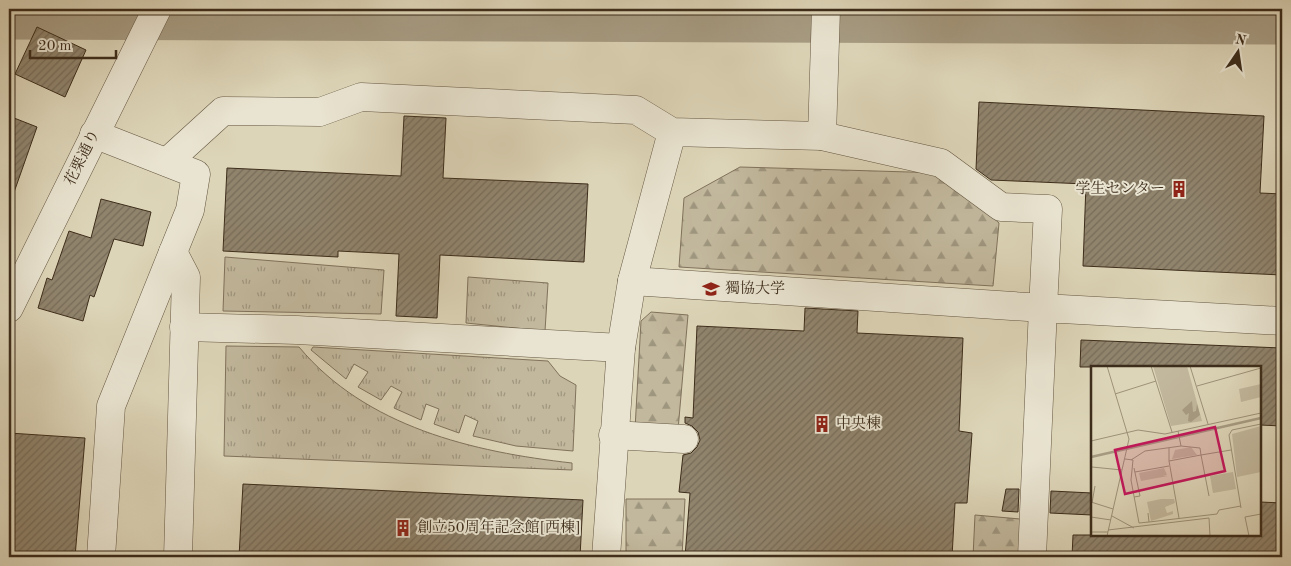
<svg xmlns="http://www.w3.org/2000/svg" width="1291" height="566" viewBox="0 0 1291 566" font-family="'Old Standard TT','Noto Serif JP',serif">
	<style>
		.grass { fill: url(#grass-tufts); stroke: #80725c }
		.forest { fill: url(#forest-firs); stroke: #80725c }
		.lines { fill: none; stroke-linecap: round; stroke-linejoin: round }
		.river { stroke: #a79c83; stroke-width: 51 }
		.building { fill: url(#building-hatch); stroke: #3d2d1b }
		.minor-casing { stroke: #655742; stroke-width: 29 }
		.minor { stroke: #e9e4d1; stroke-width: 28 }
		.labels { text-anchor: middle; dominant-baseline: central; stroke-width: 4; stroke-linejoin: round; paint-order: stroke }
		.street-label { font-size: 15px; fill: #3d2d1b; stroke: #e9e4d1 }
		.poi-label { font-size: 15px; fill: #3d2d1b; stroke: #e9e4d1; text-anchor: start }
		.inset-river { fill: none; stroke: #a79c83; stroke-width: 2.5 }
		.inset-road { fill: none; stroke: #9d9279; stroke-width: 1 }
		.view { fill: #c2185b; fill-opacity: 0.15; stroke: #c2185b; stroke-width: 2.5 }
		.inset-edge { fill: none; stroke: #3d2d1b; stroke-width: 2.5 }
	</style>
	<defs>
		<pattern id="grass-tufts" width="24" height="20" patternUnits="userSpaceOnUse" patternTransform="scale(1.25)"><rect width="24" height="20" fill="#c2b89d"/><path d="M3 7l-1-3M5 7V3M7 7l1-3M15 17l-1-3M17 17v-4M19 17l1-3" fill="none" stroke="#9f967f"/></pattern>
		<pattern id="forest-firs" width="22" height="20" patternUnits="userSpaceOnUse" patternTransform="scale(1.25)"><rect width="22" height="20" fill="#c2b89d"/><path d="M5 1l3.5 6h-7zM16 11l3.5 6h-7z" fill="#9f967f"/></pattern>
		<pattern id="building-hatch" width="6" height="6" patternUnits="userSpaceOnUse" patternTransform="scale(1.25)"><rect width="6" height="6" fill="#90846d"/><path d="M-1 1l2-2M0 6l6-6M5 7l2-2" fill="none" stroke="#776c59"/></pattern>
	</defs>
	<rect width="100%" height="100%" fill="#ddd5b8"/>
	<filter id="stains"><feTurbulence type="fractalNoise" baseFrequency=".004" numOctaves="4"/><feColorMatrix values="0 0 0 0 .2 0 0 0 0 .09 0 0 0 0 .02 0 0 0 .5 -.17"/></filter>
	<radialGradient id="worn" r=".72"><stop offset=".6" stop-color="#630" stop-opacity="0"/><stop offset="1" stop-color="#630" stop-opacity=".3"/></radialGradient>
	<g class="grass">
		<path d="M225,257L384,270L381,314L223,311Z"/>
		<path d="M468,277L548,283L545,331L466,323Z"/>
		<path d="M226,346L299,347C366,427 473,452 572,463V470L224,456Z"/>
		<path d="M313,347L548,361L560,376L576,385L573,451L516,446L473,436L478,421L465,415L459,433L434,424L439,409L426,404L421,420L394,408L402,392L391,386L381,400L358,387L368,372L354,364L346,379L311,350Z"/>
	</g>
	<g class="forest">
		<path d="M740,167L943,173L999,223L993,286L679,267L684,198Z"/>
		<path d="M651,312L688,315L678,430L635,429L641,321Z"/>
		<path d="M626,499H685L682,557H626Z"/>
		<path d="M975,515L1020,519L1019,557H973Z"/>
	</g>
	<g class="lines">
		<path class="river" d="M9,14L1282,19"/>
	</g>
	<g class="building">
		<path d="M37,27L86,50L65,97L15,74Z"/>
		<path d="M979,102L1264,116L1260,193L1282,194V275L1083,266L1086,184L991,180L976,169Z"/>
		<path d="M9,116L37,127L12,198L9,197Z"/>
		<path d="M404,116L446,118L443,178L588,184L584,262L440,255L437,318L396,316L399,254L338,251V257L223,251L227,168L401,176Z"/>
		<path d="M101,199L151,212L143,246L114,239L94,297L90,295L83,321L38,308L47,278L52,280L69,231L91,238Z"/>
		<path d="M805,308L858,311L857,333L963,338L959,431L972,433L967,503H955L952,557H685L690,493L679,492L683,455L691,453L697,447L700,440L698,432L692,426L685,423V417L693,418L697,326L804,331Z"/>
		<path d="M1081,340L1282,348V426L1260,425V367H1080Z"/>
		<path d="M9,433L85,438L75,557H9Z"/>
		<path d="M243,484L583,500L580,557H239Z"/>
		<path d="M1006,489H1019L1018,512L1002,511Z"/>
		<path d="M1051,491L1092,493V515L1050,513Z"/>
		<path d="M1260,502L1282,503V557H1072L1073,535H1260Z"/>
	</g>
	<g class="lines">
		<g class="minor-casing">
			<g id="minor">
				<path d="M94,134L196,174L190,210L111,406L101,557"/>
				<path d="M822,136L826,9"/>
				<path d="M167,162L223,111L320,112L361,97L636,110L672,132L822,136L941,163L1001,207L1048,209L1043,308L632,281L672,132"/>
				<path d="M173,252L186,277L178,557"/>
				<path d="M9,308L157,9"/>
				<path d="M184,327L297,330L621,348"/>
				<path d="M613,435L684,439"/>
				<path d="M606,557L621,348L632,281"/>
				<path d="M1032,557L1043,308L1282,321"/>
			</g>
		</g>
		<use href="#minor" class="minor"/>
	</g>
	<defs>
		<g id="building-bare" transform="scale(1.35)"><path d="M-4-6H4V6H1V3H-1V6H-4ZM-2.5-4.3h1.7v1.8h-1.7ZM.8-4.3h1.7v1.8H.8ZM-2.5-1h1.7V.8h-1.7ZM.8-1h1.7V.8H.8Z" fill="#8f2418" stroke="#e9e4d1" stroke-width="2.5" paint-order="stroke"/></g>
		<g id="university-bare" transform="scale(1.35)"><path d="M0-5L7-2L0 1L-7-2ZM-4 1L0 2.5L4 1V4Q0 6-4 4Z" fill="#8f2418" stroke="#e9e4d1" stroke-width="2.5" paint-order="stroke"/></g>
	</defs>
	<g fill-rule="evenodd">
		<use href="#building-bare" x="1179" y="189"/>
		<use href="#university-bare" x="711" y="289"/>
		<use href="#building-bare" x="822" y="424"/>
		<use href="#building-bare" x="403" y="528"/>
	</g>
	<g class="labels">
		<g class="street-label">
			<text transform="translate(83 158) rotate(-64)">花栗通り</text>
		</g>
		<g class="poi-label">
			<text x="1165" y="189" text-anchor="end">学生センター</text>
			<text x="725" y="289">獨協大学</text>
			<text x="836" y="424">中央棟</text>
			<text x="417" y="528">創立50周年記念館[西棟]</text>
		</g>
	</g>
	<g transform="translate(1091 366)">
		<rect width="170" height="170" fill="#ddd5b8"/>
		<path d="M73,102L76,109L72,110H77L50,115L48,107ZM142,106L145,123L122,127L119,110Z" fill="#c2b89d"/>
		<path d="M100,81L106,89L81,93L84,84ZM70,133H83L84,137L74,141L76,147L82,145V148L60,155L56,136Z" fill="#c2b89d"/>
		<path d="M62,0H96L111,55L80,60ZM170,18V31L150,36L148,23ZM170,60V106L146,111L141,68Z" fill="#c2b89d"/>
		<path d="M101,35L102,46L105,45L106,38L109,49L100,56L97,55L98,47L95,49L91,44Z" fill="#a79c83"/>
		<path class="inset-river" d="M0,91L170,52"/>
		<path class="inset-road" d="M16,0L38,73L16,170M60,0L81,66M99,0L117,58M106,20L170,2M24,28L65,15M87,65L90,80M0,75L47,64L74,68L170,47M34,93L42,94L40,114L48,157L58,156M40,94L54,85L90,80L109,82L110,89L78,95V82M78,95L88,152M1,101L31,104M43,102L49,130L43,131M44,106L78,100M118,130L110,89L140,84M0,136L22,143M1,137L4,120M150,142L138,69L141,64L170,58M57,147L58,156L126,148L128,144L150,140M21,150L43,162M0,151L20,154M17,164L118,152L119,170M0,166H17M158,170L154,151L170,148"/>
		<path class="view" d="M124,61L134,105L34,128L24,84Z"/>
		<rect width="170" height="170" class="inset-edge"/>
	</g>
	<rect width="1291" height="566" fill="none" stroke="#ddd5b8" stroke-width="30"/>
	<rect x="10" y="10" width="1271" height="546" fill="none" stroke="#3d2d1b" stroke-width="2.5"/>
	<rect x="15" y="15" width="1261" height="536" fill="none" stroke="#3d2d1b"/>
	<g transform="translate(1238 52) rotate(13)" stroke="#e9e4d1" stroke-width="4" paint-order="stroke">
	<path d="M0-4L9 19L0 12L-9 19Z" fill="#3d2d1b"/>
	<text y="-8" font-size="14" font-weight="bold" text-anchor="middle" fill="#3d2d1b">N</text>
	</g>
	<path d="M30 50v8h86v-8" fill="none" stroke="#3d2d1b" stroke-width="2.5"/>
	<text x="38" y="50" font-size="15" fill="#3d2d1b" stroke="#e9e4d1" stroke-width="4" paint-order="stroke">20 m</text>
	<rect width="100%" height="100%" filter="url(#stains)"/>
	<rect width="100%" height="100%" fill="url(#worn)"/>
</svg>
